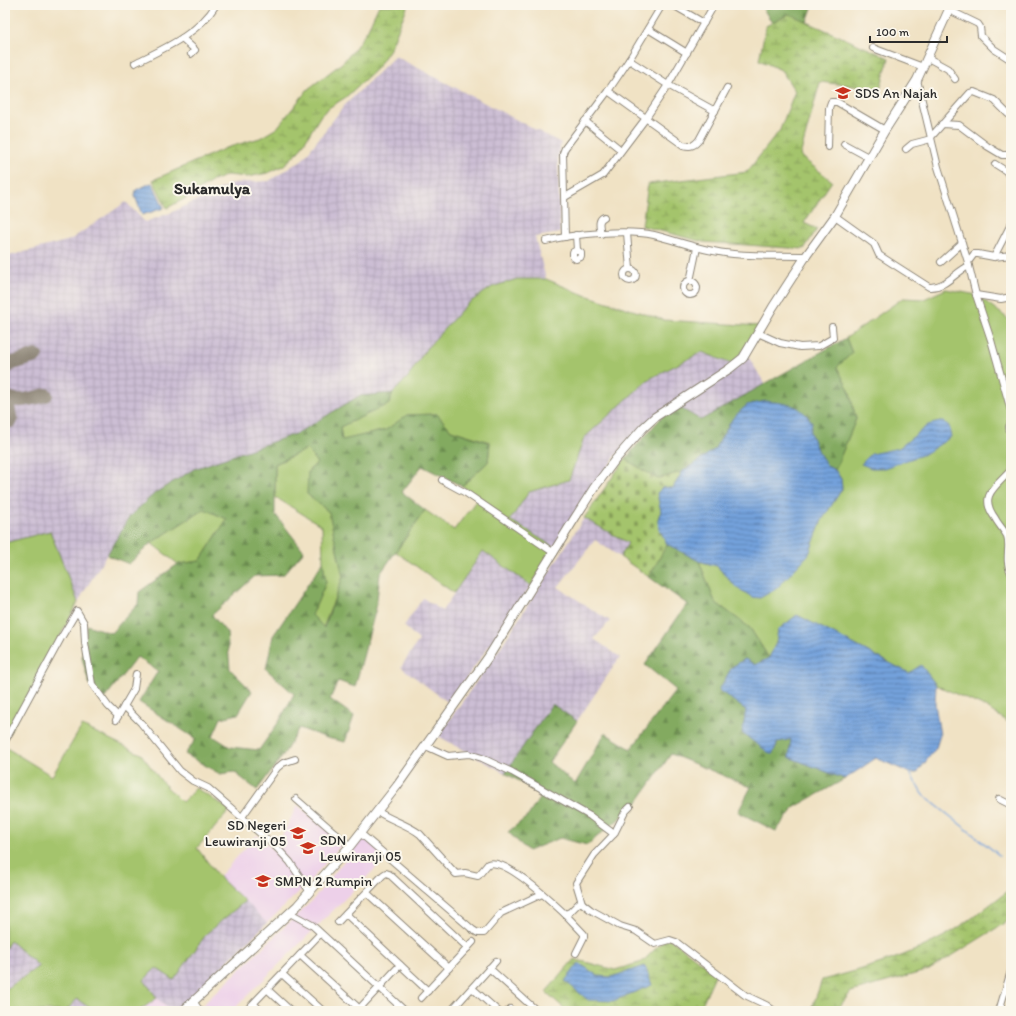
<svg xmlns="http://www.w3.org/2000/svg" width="1016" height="1016" viewBox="0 0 1016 1016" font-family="Itim,sans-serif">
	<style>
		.built { fill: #edd0e9 }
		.industrial { fill: url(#industrial-grid) }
		.green { fill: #a4c46c; stroke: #68784c }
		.forest { fill: url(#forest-firs); stroke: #576a46; fill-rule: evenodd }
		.wetland { fill: url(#wetland-marsh); stroke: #68784c }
		.cemetery { fill: url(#cemetery-stones); stroke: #68784c }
		.water { fill: url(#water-rules); stroke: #4f6683 }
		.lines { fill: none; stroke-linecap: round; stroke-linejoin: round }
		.stream { stroke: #73a1db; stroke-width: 1.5 }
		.taxiway { stroke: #8e8678; stroke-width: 14 }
		.minor-casing { stroke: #8e8678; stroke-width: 8 }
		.major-casing { stroke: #8e8678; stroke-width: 10 }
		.minor { stroke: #fff; stroke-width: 6 }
		.major { stroke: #fff; stroke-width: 8 }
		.labels { text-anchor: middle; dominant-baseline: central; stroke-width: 4; stroke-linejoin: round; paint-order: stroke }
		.poi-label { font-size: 14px; fill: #2b2b2b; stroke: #fbf7ec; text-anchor: start }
		.quarter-label { font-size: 16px; font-weight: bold; fill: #2b2b2b; stroke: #fbf7ec }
	</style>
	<defs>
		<pattern id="industrial-grid" width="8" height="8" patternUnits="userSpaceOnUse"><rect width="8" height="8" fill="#ccbed4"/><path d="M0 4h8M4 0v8" fill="none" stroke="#afa3b6"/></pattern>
		<pattern id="forest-firs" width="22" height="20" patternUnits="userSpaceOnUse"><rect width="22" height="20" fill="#83aa60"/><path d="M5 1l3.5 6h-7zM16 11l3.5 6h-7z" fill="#6b8b4f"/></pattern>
		<pattern id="wetland-marsh" width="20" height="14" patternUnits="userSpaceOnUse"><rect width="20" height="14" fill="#a4c46c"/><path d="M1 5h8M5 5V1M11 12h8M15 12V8" fill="none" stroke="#869f59"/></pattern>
		<pattern id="cemetery-stones" width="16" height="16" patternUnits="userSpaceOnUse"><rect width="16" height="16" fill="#a4c46c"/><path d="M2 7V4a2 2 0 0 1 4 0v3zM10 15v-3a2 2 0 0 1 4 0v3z" fill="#869f59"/></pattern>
		<pattern id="water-rules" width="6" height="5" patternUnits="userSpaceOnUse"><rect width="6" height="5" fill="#73a1db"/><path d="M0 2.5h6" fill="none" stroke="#5f83b2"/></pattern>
	</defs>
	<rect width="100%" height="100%" fill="#fbf7ec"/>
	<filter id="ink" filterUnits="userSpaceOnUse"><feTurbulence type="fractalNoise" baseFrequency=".025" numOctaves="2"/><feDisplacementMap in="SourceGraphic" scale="8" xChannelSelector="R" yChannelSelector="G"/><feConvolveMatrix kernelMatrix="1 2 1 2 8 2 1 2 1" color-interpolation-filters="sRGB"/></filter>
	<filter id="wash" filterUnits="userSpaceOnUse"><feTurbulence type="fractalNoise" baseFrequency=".012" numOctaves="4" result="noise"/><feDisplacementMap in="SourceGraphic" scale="16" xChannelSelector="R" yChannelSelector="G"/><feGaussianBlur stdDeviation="0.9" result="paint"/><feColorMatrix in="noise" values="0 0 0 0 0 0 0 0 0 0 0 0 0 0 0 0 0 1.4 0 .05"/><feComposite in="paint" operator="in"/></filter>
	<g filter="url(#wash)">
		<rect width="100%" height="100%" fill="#f0e2c4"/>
		<g class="built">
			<path d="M297,805L343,843L307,884L267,923L219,877L257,835L275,852Z"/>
			<path d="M365,835L387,857L232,1011H196L312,901Z"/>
			<path d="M157,998L170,1011H139Z"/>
		</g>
		<g class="industrial">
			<path d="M395,56L561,143L558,158L560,233L535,237L546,279H517L492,287L466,305L426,349L408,377L393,393L359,396L298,433L194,469L130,516L78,602L50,531L5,543V257L70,240L126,202L145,222L170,213L233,183L269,181L303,159L344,106Z"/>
			<path d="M702,352L732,364L748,356L765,384L701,420L673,404L617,454L554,547L510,520L529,492L569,480L584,438L649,379Z"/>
			<path d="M584,518L628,543L620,557L595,540L558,587L610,621L594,639L620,657L577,721L552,704L505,773L438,736L500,648Z"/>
			<path d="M483,551L531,586L449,703L401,667L419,640L404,626L423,598L442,611Z"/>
			<path d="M245,901L267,923L176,1011H170L157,998L144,980L156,968L174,980L207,933Z"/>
			<path d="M10,940L39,966L5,990V949Z"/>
			<path d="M77,999L94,1011H66Z"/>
		</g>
		<g class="green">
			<path d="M517,279H546L582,294L664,320L759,326L748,344L732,364L702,352L649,379L584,438L569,480L529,492L510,520L554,547L531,586L483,551L454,593L396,552L425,510L454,530L478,498L462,486L488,462L490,442L451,430L437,414L407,415L386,430L342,441L340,427L389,404L393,393L408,377L426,349L466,305L492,287Z"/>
			<path d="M946,289L977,295L1011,321V724L987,708L936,685L921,666L909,673L797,615L778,630L776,643L769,658L750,628L715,602L699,561L717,566L736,587L809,554L822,520L842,489L841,479L835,470L856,419L849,390L836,367L852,353L846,338L903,298L924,299Z"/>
			<path d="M307,449L317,463L307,494L329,512L343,577L323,628L312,615L326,582L323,562L322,526L275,497V464Z"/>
			<path d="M204,509L227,519L200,561L178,564L151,543Z"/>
			<path d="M50,531L78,602L5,741V543Z"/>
			<path d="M82,726L141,754L162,782L182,802L196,788L230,810L197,848L219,877L245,901L207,933L174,980L156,968L144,980L157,998L139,1011H94L77,999L66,1011H5V990L39,966L10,941L5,949V747L52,776Z"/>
		</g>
		<g class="forest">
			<path d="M761,5H813L807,22L789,14L772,23Z"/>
			<path d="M846,338L852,353L837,367L849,390L856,419L835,470L827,466L817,450L810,432L812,423L733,418L714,450L682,472L657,479L625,459L673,404L701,420Z"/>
			<path d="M393,393L389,404L340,427L342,440L386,430L407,415L437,414L451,430L490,443L488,462L462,486L422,466L402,492L425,510L380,574L376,608L355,687L338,681L330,699L354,716L345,742L327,738L299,728L284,754L257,790L234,772L220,774L185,754L196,739L139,702L158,671L137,657L104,699L89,683L82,658L87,625L111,633L138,604L139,592L178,564L200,561L227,519L204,509L151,543L129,564L107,555L130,516L155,493L194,469L298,433L359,396ZM307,449L317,463L308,471L307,494L329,512L343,577L324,628L312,615L326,582L323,562L273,636L266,669L294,694L280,720L259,750L230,747L213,736L221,718L238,714L252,691L230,669L227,633L212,615L255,576L283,575L304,551L275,514V464Z"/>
			<path d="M667,544L699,561L715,602L750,628L769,658L755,665L745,659L732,667L719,690L746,710L772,754L778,742L791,739L789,757L845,779L795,807L776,831L738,812L751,787L671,754L635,806L587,845L560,838L528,851L508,832L528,816L542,794L505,773L552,704L577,721L549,762L575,784L605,733L631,749L676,690L645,665L687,604L649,577Z"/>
		</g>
		<g class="wetland">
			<path d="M379,5H408L390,49L377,68L346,97L330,107L321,115L299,151L283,166L268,173L247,177L227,175L213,181L186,198L167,208L153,180L226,148L260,138L277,128L308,89L342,63L353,51L368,29Z"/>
			<path d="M789,14L889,58L880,89L820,82L800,156L832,181L804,223L817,229L804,249L703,242L642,226L648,184L747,172L780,130L795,91L781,70L759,60L766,26Z"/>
			<path d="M1011,889V919L929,970L851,992L836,1011H808L812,1008L822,980C865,969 910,956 948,934C970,921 990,904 1011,889Z"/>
			<path d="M667,937L716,973L699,1011H690L686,1008L668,1011H567L546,992L574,959L615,970L642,962Z"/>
		</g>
		<path class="cemetery" d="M625,459L657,479L682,472L673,489L657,493L661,511L658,519L659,528L667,544L649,577L620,557L628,543L584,518Z"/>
		<g class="water">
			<path d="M151,183L153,184L164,208L142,215L135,196L136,190Z"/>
			<path d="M766,401C787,404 800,403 812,423L810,432L817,450L827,466L836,471L841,479L842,489L822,520L809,554L776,589L760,598L752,597L736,587L717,566L699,561L667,544L659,528L658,519L661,511L657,493L663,487L673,488L682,472L714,450L733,418L747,405Z"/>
			<path d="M943,421L949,426L951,437L925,454L884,468H871L861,464L871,454L899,448L928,425Z"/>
			<path d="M797,615L909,673L921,665L936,685L935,704L940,735L936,748L917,773H910L876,758L845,779L789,757L791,739L778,742L772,755L742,733L746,710L719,690L732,667L745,659L755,665L769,658L776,643L778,630Z"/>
			<path d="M579,963L598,976L611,977L645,966L652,985L613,1001L588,1000L565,981Z"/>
		</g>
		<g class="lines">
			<path class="stream" d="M910,773L922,794L999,855"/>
			<g class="taxiway">
				<path d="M5,368L13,363L36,356"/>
				<path d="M5,396C17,404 33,398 46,395"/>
				<path d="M5,399L7,402L11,421"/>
			</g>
		</g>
	</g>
	<g filter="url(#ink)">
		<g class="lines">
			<g class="minor-casing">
				<g id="minor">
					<path d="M673,5L704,23"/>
					<path d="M949,10L978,24L980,27L981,36L994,49L1011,60"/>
					<path d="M648,29L687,53"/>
					<path d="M182,38L194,49L195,50L191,54"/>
					<path d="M873,48L923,67"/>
					<path d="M928,58L948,69L955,79"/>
					<path d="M629,60L668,85L715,111"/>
					<path d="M135,63C165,48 198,34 216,5"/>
					<path d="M917,80L938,167L968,262L976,295L991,340L1011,411"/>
					<path d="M608,91L683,145C691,147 694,146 699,140L727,88"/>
					<path d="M585,121L621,150"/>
					<path d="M942,124L959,125L987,146L1002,155H1011"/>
					<path d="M931,137L970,93L974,92L994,100L1008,114L1011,113"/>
					<path d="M844,144L868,157"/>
					<path d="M828,147L829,108L831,102H837L885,130"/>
					<path d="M906,149L912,144L931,139"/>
					<path d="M995,164L1006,171L1011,178"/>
					<path d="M565,197L603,175L646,118L668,85L714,5"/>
					<path d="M835,216L870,241L874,244L879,255L929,287C946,288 955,272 969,266"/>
					<path d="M627,233L630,269"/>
					<path d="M601,234C600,227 597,220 604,217"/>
					<path d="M576,235L577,250"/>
					<path d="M565,237L563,153L565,148L608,91L629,60L662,5"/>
					<path d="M546,241C572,234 627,229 654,235C678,241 700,250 725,253C751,257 780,255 806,256"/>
					<path d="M577,250L581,253V257L576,259L573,257V252Z"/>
					<path d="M994,257L1011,224"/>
					<path d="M941,262L962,243"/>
					<path d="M968,262L974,254H978L994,257L1011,255"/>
					<circle cx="630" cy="275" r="6"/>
					<circle cx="690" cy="288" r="7"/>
					<path d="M690,281L697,248"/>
					<path d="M976,295L1001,299L1011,297"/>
					<path d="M758,333L780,343L800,347L819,346L833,338L832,327"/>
					<path d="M1011,422L1009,427L1011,437"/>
					<path d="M1011,470C996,487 978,495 995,518C998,524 1004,530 1007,536C1011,546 1004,560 1011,573"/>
					<path d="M442,480L466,493L554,553"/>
					<path d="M124,706L141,723L180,771L193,781L208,788L277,848L290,862L310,892"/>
					<path d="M116,720L134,689L136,674"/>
					<path d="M5,741L61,638L77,611L84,623L85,643L92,684L108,706L118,716"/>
					<path d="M426,746L448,756L469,754L482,758L512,772L590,816L614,834"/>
					<path d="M296,799L350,846"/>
					<path d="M999,799L1011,805"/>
					<path d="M377,811C390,820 407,824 420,834L456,874L465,873L478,876L488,864C505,857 552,902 565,914L570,912L579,903H582L591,910L620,926L636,931L655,944L670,940L676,942L745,995L766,1005L774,1011"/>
					<path d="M242,817L277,768L283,763L295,759"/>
					<path d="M360,833L473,930L478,933H484L501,913L542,894"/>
					<path d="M367,893L449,968"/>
					<path d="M582,903L576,883L594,855L614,834L625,812L630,807"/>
					<path d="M290,913L312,925L405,1011"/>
					<path d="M346,914L428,991"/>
					<path d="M565,914L584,934V937L576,953"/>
					<path d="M338,922L383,875L386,873L389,874L468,948"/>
					<path d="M300,955L362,1011"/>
					<path d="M489,968L537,1011"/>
					<path d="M282,974L323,1011"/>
					<path d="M472,988L498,1011"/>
					<path d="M268,990L291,1011"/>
					<path d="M421,998L473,942"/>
					<path d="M193,1001L200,1011"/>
					<path d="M254,1004L261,1011"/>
					<path d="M359,1009L400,965"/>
					<path d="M246,1011L320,934"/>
					<path d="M451,1011L496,961"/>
					<path d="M508,1011L510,1009"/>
					<path d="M811,1011H817"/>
					<path d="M999,1011L1011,971"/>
				</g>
			</g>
			<g class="major-casing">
				<path id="major" d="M183,1011L297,906L350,846L397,786L489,656L573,521L594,488L615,460L643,428L655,417L729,369L743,358L773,307L806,256L835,216L885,130L917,80L951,5"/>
			</g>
			<use href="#minor" class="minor"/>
			<use href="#major" class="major"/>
		</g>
	</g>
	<defs>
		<g id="school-bare" transform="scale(1.2)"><path d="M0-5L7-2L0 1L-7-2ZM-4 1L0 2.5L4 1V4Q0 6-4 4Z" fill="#c8321e" stroke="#fbf7ec" stroke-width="2.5" paint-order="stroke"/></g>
	</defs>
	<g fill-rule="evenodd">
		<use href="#school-bare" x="843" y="93"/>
		<use href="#school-bare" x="298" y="833"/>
		<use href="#school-bare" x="308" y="848"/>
		<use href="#school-bare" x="263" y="881"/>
	</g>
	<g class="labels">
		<g class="poi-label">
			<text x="855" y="93">SDS An Najah</text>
			<text x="286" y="825" text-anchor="end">SD Negeri<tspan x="286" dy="16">Leuwiranji 05</tspan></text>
			<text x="320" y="840">SDN<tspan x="320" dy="16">Leuwiranji 05</tspan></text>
			<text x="275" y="881">SMPN 2 Rumpin</text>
		</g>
		<g class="quarter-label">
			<text x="212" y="188">Sukamulya</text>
		</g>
	</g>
	<rect width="1016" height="1016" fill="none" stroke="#fbf7ec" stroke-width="20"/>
	<path d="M870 36v6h77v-6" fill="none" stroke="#2b2b2b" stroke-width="2"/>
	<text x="876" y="36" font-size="12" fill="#2b2b2b" stroke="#fbf7ec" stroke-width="3" paint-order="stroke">100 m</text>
</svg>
